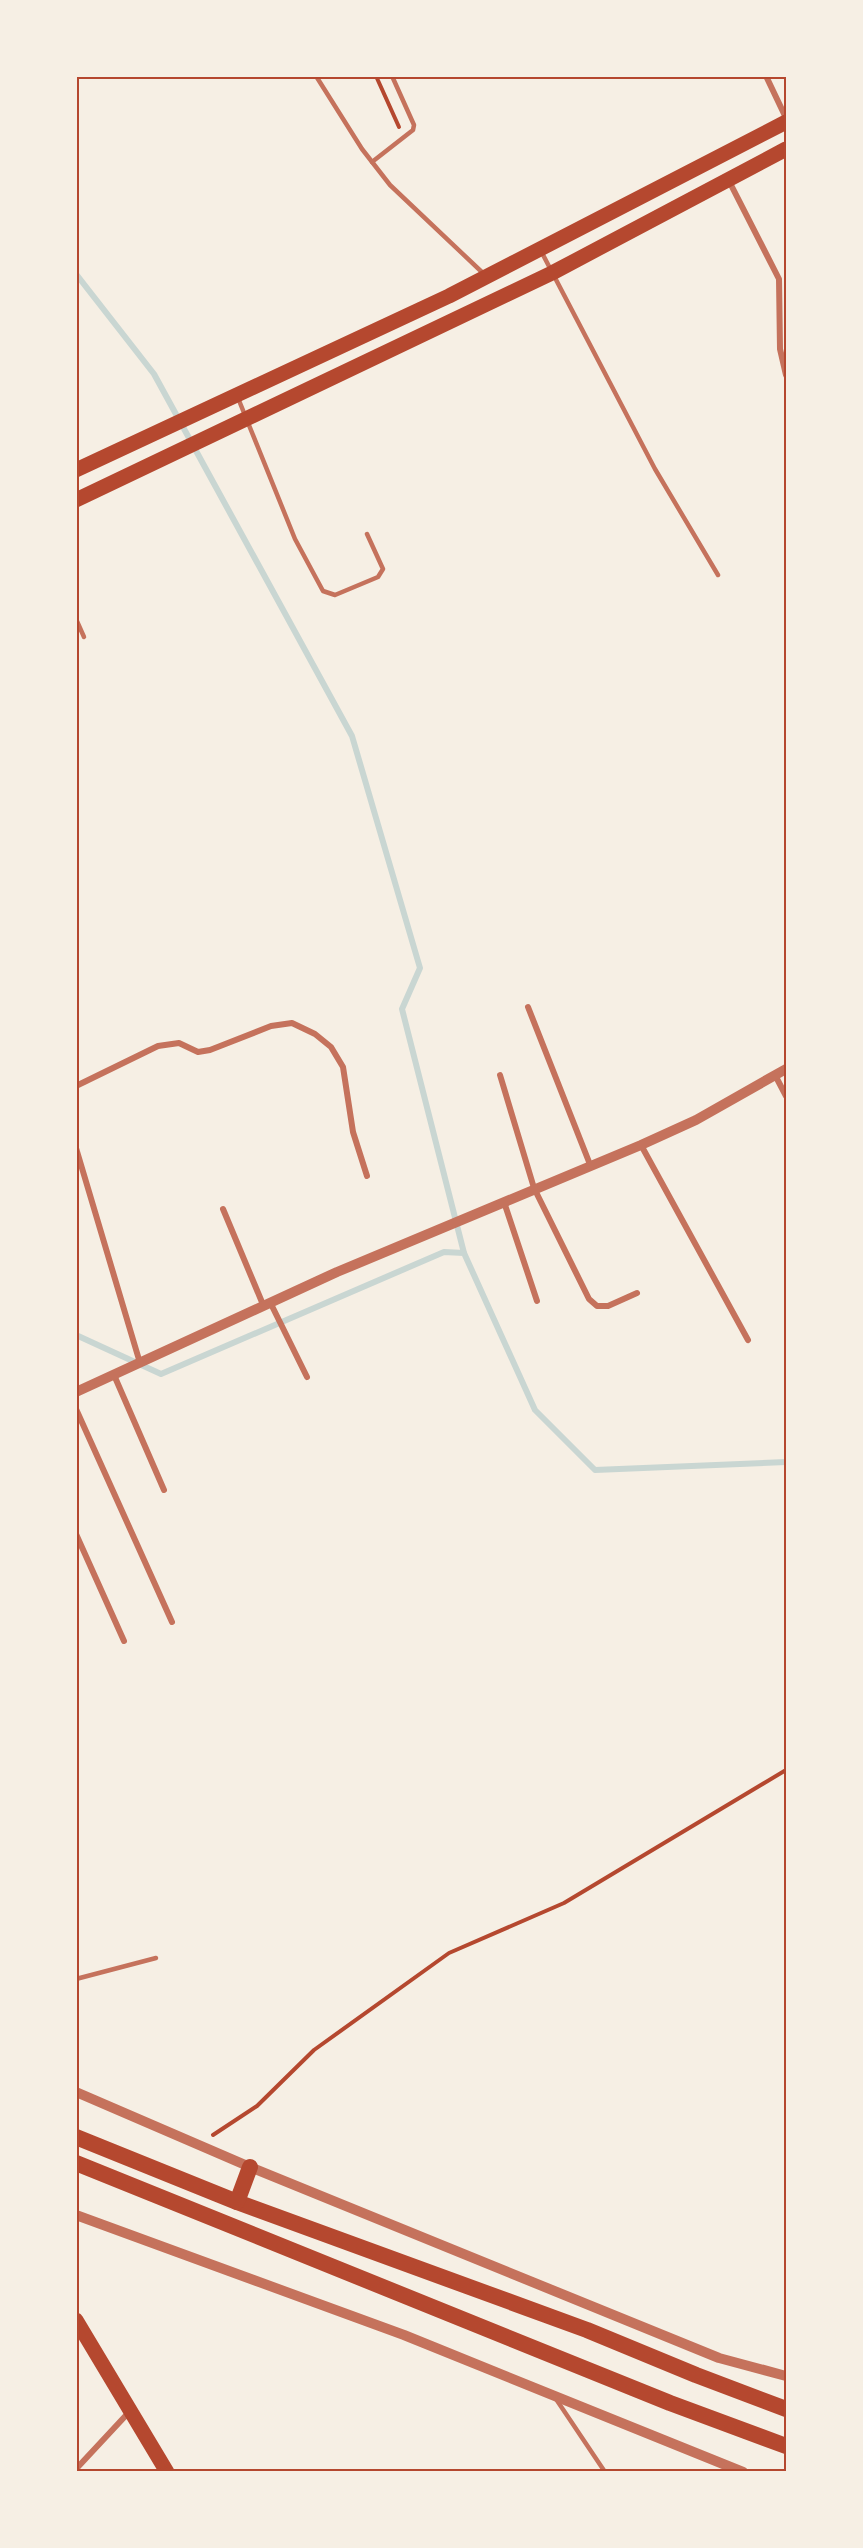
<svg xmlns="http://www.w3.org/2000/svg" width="863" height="2548" viewBox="0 0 863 2548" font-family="Cabin,sans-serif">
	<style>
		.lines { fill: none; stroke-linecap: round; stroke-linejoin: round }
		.stream { stroke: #c9d6d2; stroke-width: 6 }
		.path { stroke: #b5482f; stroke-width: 4 }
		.service { stroke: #c5725c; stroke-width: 4.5 }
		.minor { stroke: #c5725c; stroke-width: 6 }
		.tertiary { stroke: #c5725c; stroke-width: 10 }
		.primary { stroke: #b5482f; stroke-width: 15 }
		.trunk { stroke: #b5482f; stroke-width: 16 }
		.neatline { fill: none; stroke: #b5482f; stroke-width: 2 }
	</style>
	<rect width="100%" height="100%" fill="#f6efe4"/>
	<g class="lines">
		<g class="stream">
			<path d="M76,274L154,374L352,736L420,968L402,1009L464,1253"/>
			<path d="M76,1335L161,1374L444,1252L464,1253L535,1410L595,1470L786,1462"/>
		</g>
		<g class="path">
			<path d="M376,76L399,127"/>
			<path d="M213,2135L257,2106L314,2050L449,1953L564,1903L786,1770"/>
		</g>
		<g class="service">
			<path d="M316,76L362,149L390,185L485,275"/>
			<path d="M372,162L413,130L414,125L392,76"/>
			<path d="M541,251L655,469L718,575"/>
			<path d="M238,398L295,539L323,591L335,595L378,577L383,569L367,534"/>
			<path d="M76,619L84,637"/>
			<path d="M76,1979L156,1958"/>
			<path d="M556,2399L605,2472"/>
		</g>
		<g class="minor">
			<path d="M766,76L786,118"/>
			<path d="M728,179L779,279L780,349L786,375"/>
			<path d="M528,1007L591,1167"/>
			<path d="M500,1075L534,1188L589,1299L597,1306H608L637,1293"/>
			<path d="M775,1075L786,1096"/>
			<path d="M76,1086L158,1046L179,1043L198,1052L210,1050L271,1026L292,1023L315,1034L331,1047L343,1067L353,1132L367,1176"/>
			<path d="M641,1145L748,1340"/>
			<path d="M76,1148L140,1363"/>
			<path d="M504,1202L537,1301"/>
			<path d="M223,1209L264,1307"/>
			<path d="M271,1304L307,1377"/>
			<path d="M114,1375L164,1490"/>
			<path d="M76,1409L172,1622"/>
			<path d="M76,1534L124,1641"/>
			<path d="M76,2469L130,2411"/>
		</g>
		<g class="tertiary">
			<path d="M76,1392L337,1272L641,1145L696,1120L786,1069"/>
			<path d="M76,2092L250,2167L719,2358L786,2376"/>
			<path d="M76,2215L404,2335L743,2472"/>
		</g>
		<g class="primary">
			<path d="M76,470L449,296L786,122"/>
			<path d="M76,500L552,273L786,149"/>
			<path d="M76,2320L167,2472"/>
		</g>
		<g class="trunk">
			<path d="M76,2137L237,2202L587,2330L696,2375L786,2409"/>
			<path d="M76,2163L670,2403L786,2446"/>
			<path d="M237,2202L250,2167"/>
		</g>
	</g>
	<rect width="863" height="2548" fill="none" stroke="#f6efe4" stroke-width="156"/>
	<rect x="78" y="78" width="707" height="2392" class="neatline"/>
</svg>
